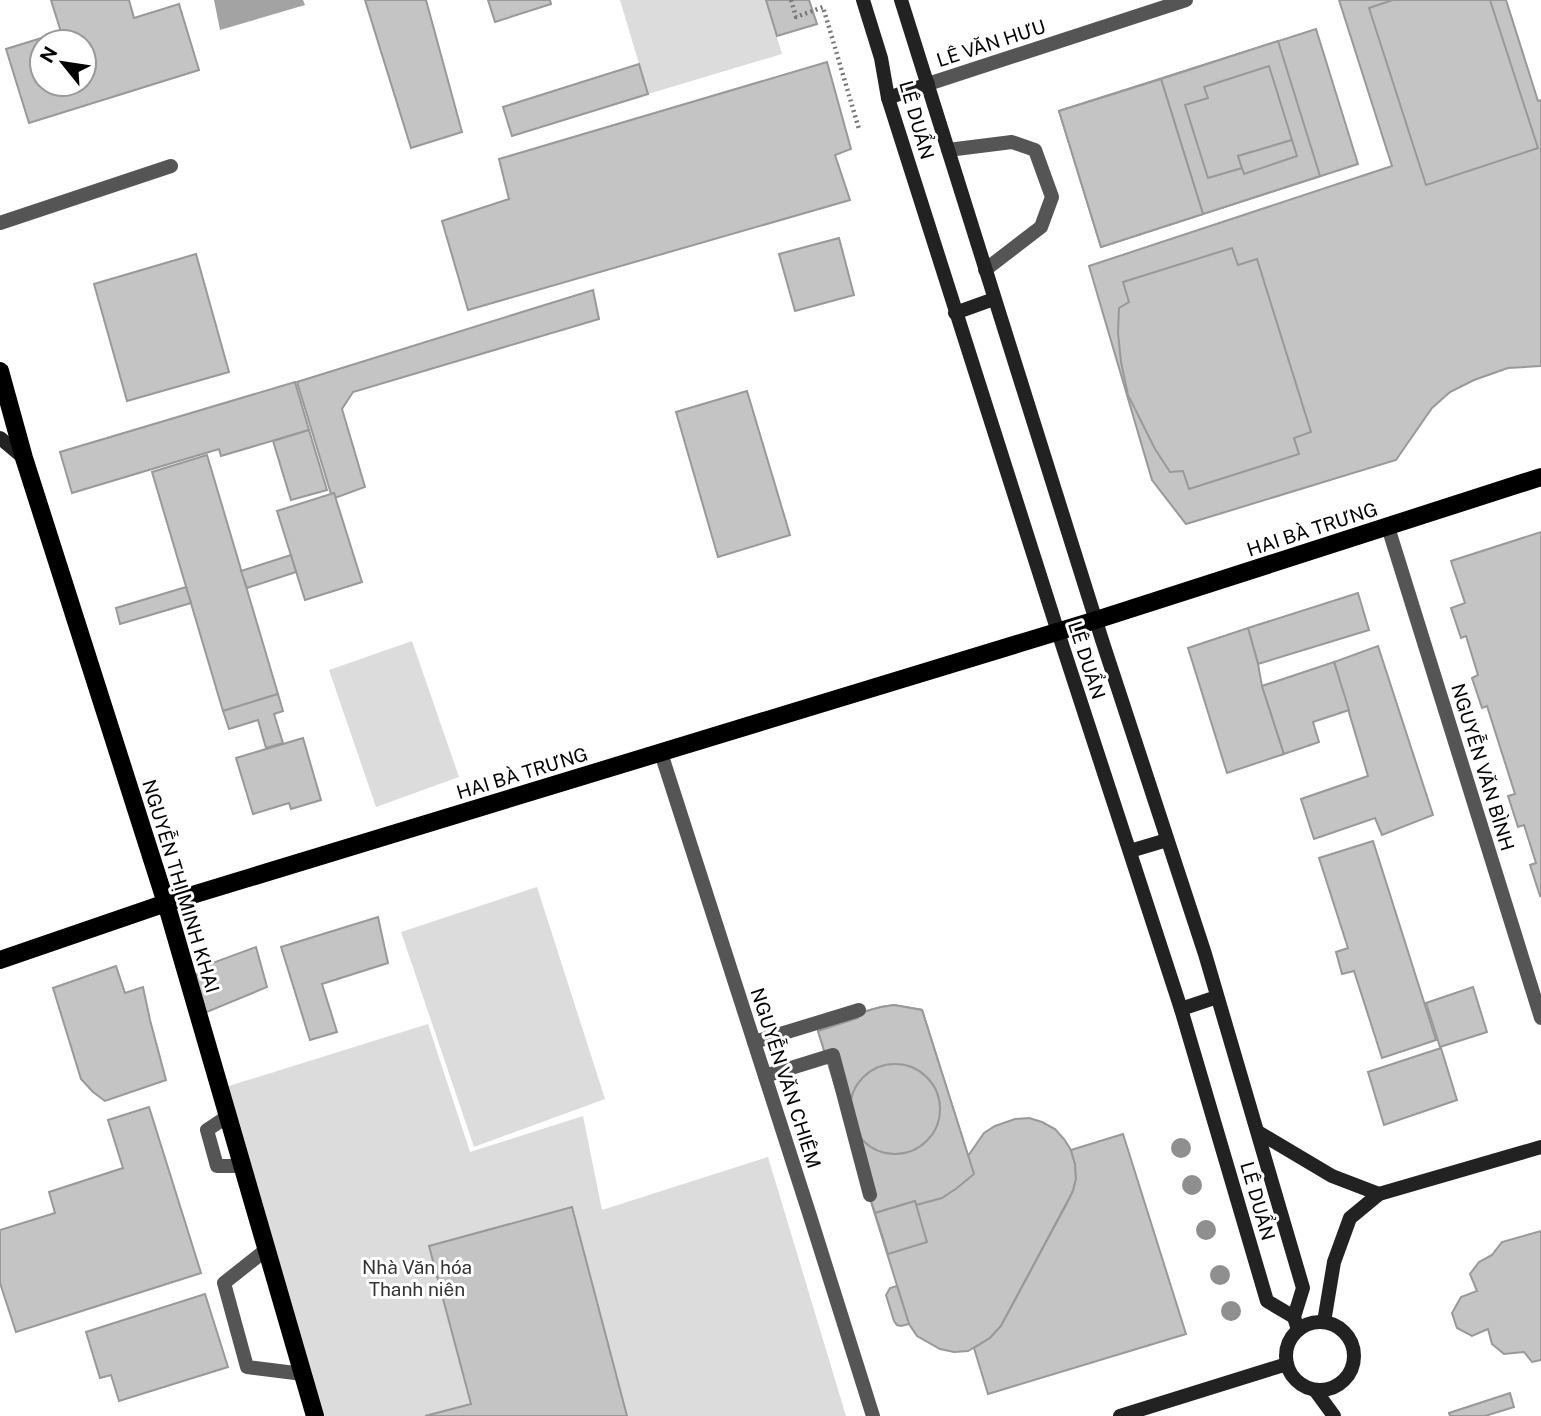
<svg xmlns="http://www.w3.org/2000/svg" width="1541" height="1416" viewBox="0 0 1541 1416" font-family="'Public Sans',sans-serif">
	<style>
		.green { fill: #dcdcdc }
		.water { fill: #a3a3a3 }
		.building { fill: #c4c4c4; stroke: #999; stroke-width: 2; fill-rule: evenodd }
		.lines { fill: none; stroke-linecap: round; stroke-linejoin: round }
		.path { stroke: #777; stroke-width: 4.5; stroke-dasharray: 2 3.5; stroke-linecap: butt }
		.lane { stroke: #555; stroke-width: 14 }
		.street { stroke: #555; stroke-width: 14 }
		.secondary { stroke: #222; stroke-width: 14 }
		.primary { stroke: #000; stroke-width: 18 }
		.tree { fill: #8f8f8f }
		.labels { text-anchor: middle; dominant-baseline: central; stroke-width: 6; stroke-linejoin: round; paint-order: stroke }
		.street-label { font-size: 19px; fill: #000; stroke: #fff }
		.park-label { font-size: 19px; fill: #333; stroke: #fff }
	</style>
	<rect width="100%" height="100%" fill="#fff"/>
	<g class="green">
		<path d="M620,0H766L782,54L648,94Z"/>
		<path d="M412,641L459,777L376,807L329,670Z"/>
		<path d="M537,887L605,1099L474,1147L401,932Z"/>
		<path d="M428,1024L470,1152L583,1116L602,1210L768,1157L846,1416H316L216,1090Z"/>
	</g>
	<path class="water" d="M214,0H303L305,5L220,30Z"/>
	<g class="building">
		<path d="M51,0H129L134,18L179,4L199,70L29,123L6,49L61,32ZM42,42H84V84H42Z"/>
		<path d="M365,0H426L462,132L411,148Z"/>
		<path d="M488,0H550L551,4L495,22Z"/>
		<path d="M766,0H809L817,24L777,36Z"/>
		<path d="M1339,0H1506L1538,101L1541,100V366L1508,368L1474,380L1450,392L1432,408L1396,460L1186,524L1152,480L1089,266L1392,166Z"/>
		<path d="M1393,0H1490L1538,148L1426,185L1369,8Z"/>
		<path d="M1316,29L1358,164L1101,247L1059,111Z"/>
		<path d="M1278,41L1320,176L1203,214L1161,79Z"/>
		<path d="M827,62L851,149L835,155L850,200L468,310L442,221L509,199L499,159Z"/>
		<path d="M639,64L648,94L512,136L503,107Z"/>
		<path d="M1269,66L1292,140L1238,156L1242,168L1208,178L1185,105L1208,98L1204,87Z"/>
		<path d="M1161,79L1203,214L1101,247L1059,111Z"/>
		<path d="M1292,140L1297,156L1244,174L1238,156Z"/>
		<path d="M839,238L854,295L795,311L779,254Z"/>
		<path d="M1232,248L1238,265L1257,259L1311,432L1294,438L1299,454L1189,489L1183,471L1170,472L1155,449L1128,395L1121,362L1118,333L1119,308L1129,302L1123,282Z"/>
		<path d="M196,254L229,372L127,401L94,284Z"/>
		<path d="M593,290L599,319L353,392L342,409L365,487L335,498L334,493L331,494L297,382Z"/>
		<path d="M295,382L309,430L221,456L219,449L72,493L60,452Z"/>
		<path d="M747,391L790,535L718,557L676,412Z"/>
		<path d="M309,430L327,490L291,500L273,441Z"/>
		<path d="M207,455L278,694L223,711L152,472Z"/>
		<path d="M334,493L362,582L305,600L277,511Z"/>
		<path d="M1541,532V895L1540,896L1530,865L1536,863L1524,825L1518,827L1508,796L1515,794L1487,706L1482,708L1472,678L1478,675L1466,636L1461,638L1451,608L1465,603L1451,561Z"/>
		<path d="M291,555L296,572L247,588L241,571Z"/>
		<path d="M186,587L191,603L120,624L116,608Z"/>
		<path d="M1358,593L1369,630L1258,664L1248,628Z"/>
		<path d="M1248,628L1258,664L1262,686L1284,754L1227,773L1188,648Z"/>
		<path d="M1378,646L1433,815L1382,835L1375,818L1314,839L1301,799L1368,776L1334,662Z"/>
		<path d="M1334,662L1349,710L1313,722L1319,742L1284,754L1262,686Z"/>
		<path d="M278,694L283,711L274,714L283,743L266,748L258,720L229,729L223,711Z"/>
		<path d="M303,738L321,800L291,809L289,803L253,814L236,758Z"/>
		<path d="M1373,841L1436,1040L1382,1058L1354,971L1342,974L1336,952L1348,948L1319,858Z"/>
		<path d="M378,917L388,963L322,984L337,1032L310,1040L281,947Z"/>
		<path d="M256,947L267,987L202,1014L193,982L197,974L207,965Z"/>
		<path d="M116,966L125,993L143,987L150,1020L166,1080L105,1101L93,1092L81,1079L53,988Z"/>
		<path d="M1473,987L1487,1032L1440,1047L1426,1003Z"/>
		<path d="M894,1005L922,1010L968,1156L984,1133L995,1126L1015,1119L1029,1118L1042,1122L1055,1129L1064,1139L1071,1150L1075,1164L1076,1179L1073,1191L1001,1326L990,1338L968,1351L954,1352L940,1349L917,1336L909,1324L818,1031L858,1018L856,1014L881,1007Z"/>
		<path d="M894,1005L922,1010L974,1174L957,1188L942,1198L916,1205L915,1201L875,1213L818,1031L858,1018L856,1014L881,1007Z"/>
		<path d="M1441,1048L1457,1100L1384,1125L1368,1072Z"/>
		<circle cx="895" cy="1109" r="45"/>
		<path d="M149,1107L201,1273L16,1332L0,1283V1230L55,1213L49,1192L123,1168L108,1120Z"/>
		<path d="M1123,1134L1186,1334L988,1394L974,1348L990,1338L1001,1326L1067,1203L1073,1191L1076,1179L1075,1164L1071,1150Z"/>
		<path d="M915,1201L927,1242L888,1254L875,1213Z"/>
		<path d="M572,1207L627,1416H425L471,1404L429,1246Z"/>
		<path d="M1541,1231V1360L1532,1362L1524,1352L1504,1354L1492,1344L1488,1329L1472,1336L1457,1328L1452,1313L1461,1297L1477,1291L1470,1274L1479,1262L1492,1255L1502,1242Z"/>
		<path d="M897,1286L909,1324L901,1326L897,1325L894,1321L886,1295L890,1288Z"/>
		<path d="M205,1294L228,1367L119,1401L111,1375L100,1378L86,1332Z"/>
		<path d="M1510,1393L1514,1407L1485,1416H1450L1449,1413Z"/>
	</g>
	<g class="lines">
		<path class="path" d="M791,0L796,17L823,7L859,129"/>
		<g class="lane">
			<path d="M948,150L1012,142L1035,150L1052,197L1041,227L985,270"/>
			<path d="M0,223L171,166"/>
			<path d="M754,1042L859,1010"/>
			<path d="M765,1076L833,1055L870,1195"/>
			<path d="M228,1116L207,1130L217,1166H243"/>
			<path d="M267,1249L224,1283L247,1367L303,1374"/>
		</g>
		<g class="street">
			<path d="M928,84L1186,0"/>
			<path d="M1388,527L1541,1018"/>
			<path d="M661,753L810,1216L873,1416"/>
		</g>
		<g class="secondary">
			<path d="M863,0L881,58L888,98L1058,632L1181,1009L1267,1301L1294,1317"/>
			<path d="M901,0L1102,640L1205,954L1303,1288L1294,1317L1298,1330"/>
			<path d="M888,98L928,84"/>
			<path d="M955,313L994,299"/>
			<path d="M0,438L24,458"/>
			<path d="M1130,851L1167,840"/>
			<path d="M1181,1009L1217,997"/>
			<path d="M1258,1132L1332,1176L1379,1194"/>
			<path d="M1324,1322L1334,1262L1350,1218L1379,1194L1541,1147"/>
			<circle cx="1320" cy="1356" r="34"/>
			<path d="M1315,1390L1334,1416"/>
			<path d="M1120,1416L1287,1364"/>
		</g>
		<g class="primary">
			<path d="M0,371L24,458L166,903L315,1416"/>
			<path d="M0,960L166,903L1096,620L1541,477"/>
		</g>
	</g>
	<g class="tree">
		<circle cx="1181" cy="1148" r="10"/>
		<circle cx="1192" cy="1185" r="10"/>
		<circle cx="1206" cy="1230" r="10"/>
		<circle cx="1220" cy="1275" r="10"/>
		<circle cx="1231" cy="1311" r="10"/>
	</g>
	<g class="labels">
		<g class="street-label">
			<text transform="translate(991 43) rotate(-18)">LÊ VĂN HƯU</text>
			<text transform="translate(917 120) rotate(74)">LÊ DUẨN</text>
			<text transform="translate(1312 529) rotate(-18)">HAI BÀ TRƯNG</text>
			<text transform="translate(1087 660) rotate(72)">LÊ DUẨN</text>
			<text transform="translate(1483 767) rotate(73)">NGUYỄN VĂN BÌNH</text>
			<text transform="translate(522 773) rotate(-17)">HAI BÀ TRƯNG</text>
			<text transform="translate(181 886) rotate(73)">NGUYỄN THỊ MINH KHAI</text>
			<text transform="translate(786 1078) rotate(72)">NGUYỄN VĂN CHIÊM</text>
			<text transform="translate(1258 1201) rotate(74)">LÊ DUẨN</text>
		</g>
		<g class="park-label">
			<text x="417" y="1267">Nhà Văn hóa<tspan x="417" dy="22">Thanh niên</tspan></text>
		</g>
	</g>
	<g transform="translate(63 63) rotate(300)"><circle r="33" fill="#ffffff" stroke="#999999" stroke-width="2"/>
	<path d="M0-5L12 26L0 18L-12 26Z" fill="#000000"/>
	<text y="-10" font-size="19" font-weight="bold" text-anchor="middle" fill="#000000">N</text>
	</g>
</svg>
